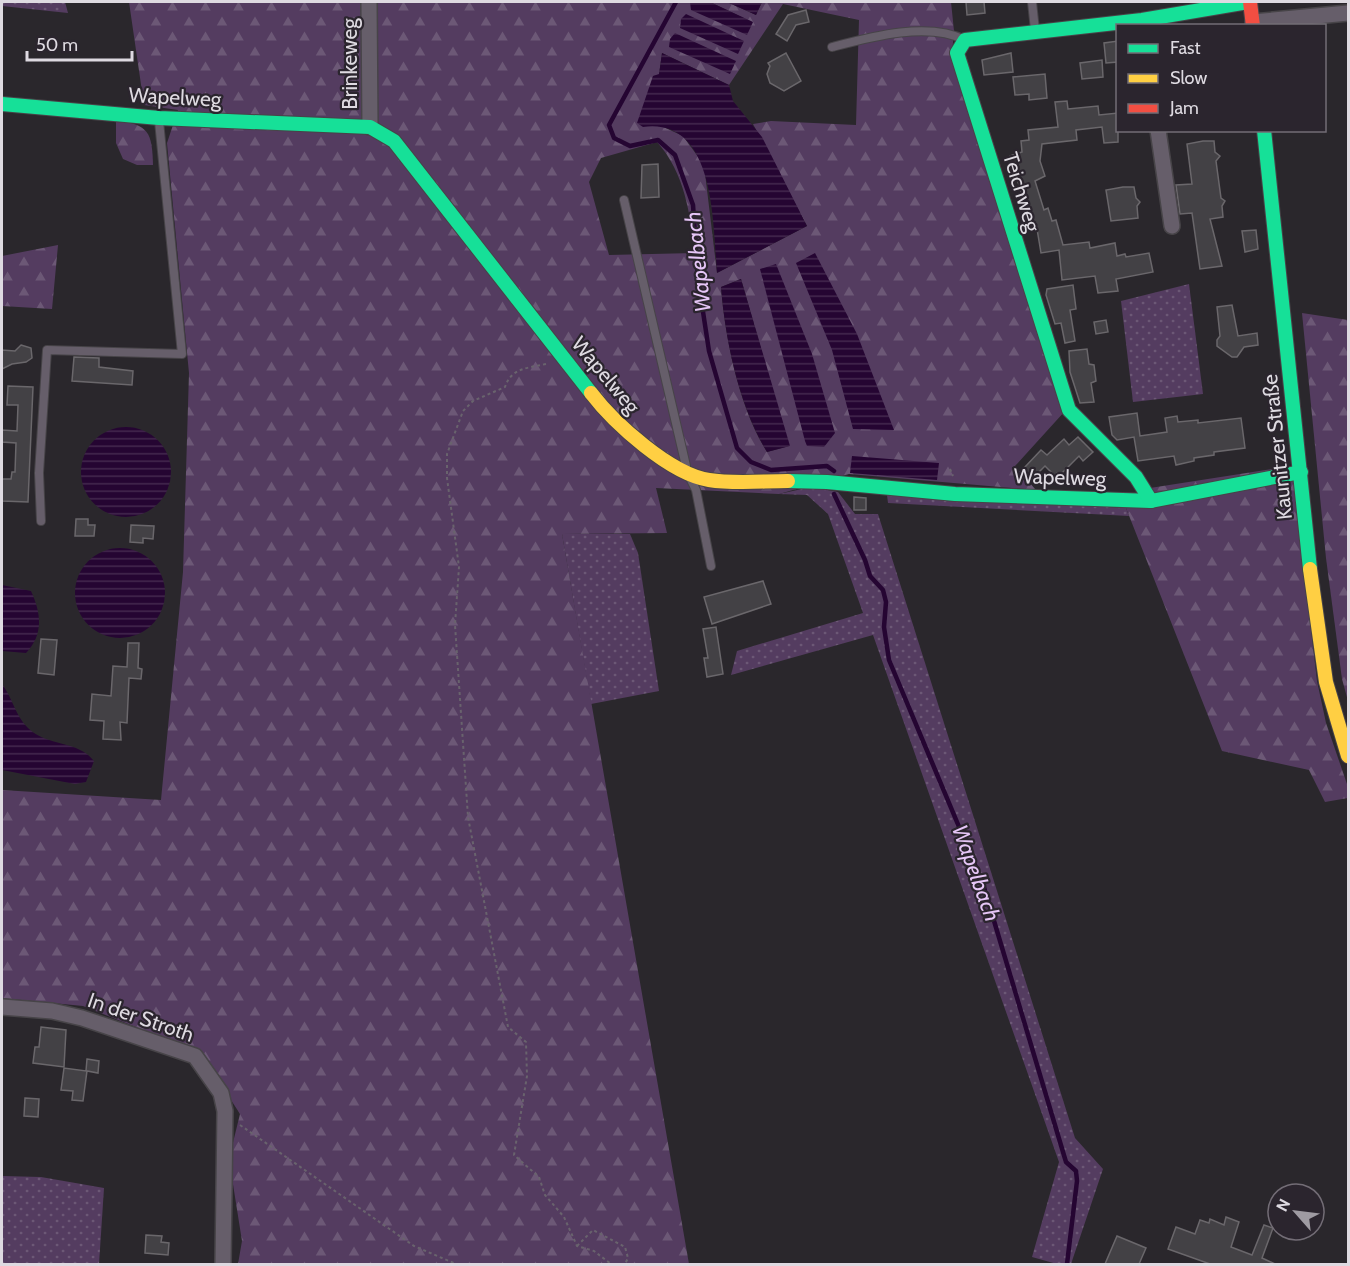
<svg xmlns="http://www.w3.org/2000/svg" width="1350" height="1266" viewBox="0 0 1350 1266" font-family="Cabin,sans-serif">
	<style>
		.grass { fill: url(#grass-dots) }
		.forest { fill: url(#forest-firs); fill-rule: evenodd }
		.water { fill: url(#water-rules) }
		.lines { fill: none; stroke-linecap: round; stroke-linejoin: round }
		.stream { stroke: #250532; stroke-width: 4.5 }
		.building { fill: #434145; stroke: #6a676b; stroke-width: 1.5 }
		.lane-casing { stroke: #474448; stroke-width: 10 }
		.street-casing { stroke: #474448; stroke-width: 18 }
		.fast-casing { stroke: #474448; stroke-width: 16 }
		.slow-casing { stroke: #474448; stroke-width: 16 }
		.jam-casing { stroke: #474448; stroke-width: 16 }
		.path { stroke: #69636d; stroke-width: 2; stroke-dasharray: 3 3; stroke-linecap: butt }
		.lane { stroke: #665e6a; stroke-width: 8 }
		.street { stroke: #665e6a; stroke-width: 15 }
		.fast { stroke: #16e098; stroke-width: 14 }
		.slow { stroke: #ffcf43; stroke-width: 14 }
		.jam { stroke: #f24e42; stroke-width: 14 }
		.labels { text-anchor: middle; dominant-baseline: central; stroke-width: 4.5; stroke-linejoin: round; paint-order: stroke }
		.street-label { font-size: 21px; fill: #dedae1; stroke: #2b252e }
		.water-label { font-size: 22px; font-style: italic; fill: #e6c6f7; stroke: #2b252e }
	</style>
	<defs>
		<pattern id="grass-dots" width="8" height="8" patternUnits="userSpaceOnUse" patternTransform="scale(1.5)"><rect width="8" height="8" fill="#543c60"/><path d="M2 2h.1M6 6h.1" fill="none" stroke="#6c5876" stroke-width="1.8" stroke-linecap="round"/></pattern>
		<pattern id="forest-firs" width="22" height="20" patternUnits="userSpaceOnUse" patternTransform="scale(1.5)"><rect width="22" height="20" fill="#543c60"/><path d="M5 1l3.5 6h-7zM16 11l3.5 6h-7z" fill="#6c5876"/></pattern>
		<pattern id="water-rules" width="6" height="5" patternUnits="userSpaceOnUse" patternTransform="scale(1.5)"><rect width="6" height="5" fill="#250532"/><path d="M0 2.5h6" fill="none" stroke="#44294f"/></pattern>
	</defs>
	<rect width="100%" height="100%" fill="#2a272c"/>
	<g class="grass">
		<path d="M2,2H65L68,13L2,6Z"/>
		<path d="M1189,284L1203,394L1133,402L1121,301Z"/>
		<path d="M811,487L838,492L855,514H878L1075,1138L1103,1169L1071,1264H1057L1032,1257L1059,1162L873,635L731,675L737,651L863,613L828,514L807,495L779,494Z"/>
		<path d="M887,495L1126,508L1129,516L888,503Z"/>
		<path d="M562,534H630L638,553L659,691L591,704Z"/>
		<path d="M2,1176L41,1177L104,1188L99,1264H2Z"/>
	</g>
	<g class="forest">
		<path d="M129,2H690L752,22L710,2H727L756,15L762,2H951L954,31L952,53L1065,411L1015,466L1036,490L849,474L779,494L656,488L667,533L562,534L689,1264H238L242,1241L229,1159L240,1114L201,1053L83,1006L2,998V790L161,800L183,572L189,373L167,143L178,110L144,105ZM783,4L859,20L856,125L771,121L753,124L807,226L717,273L704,165L683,136L659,125L653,76L659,75L662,53L729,85ZM657,142C685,173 690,214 695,253L609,255L589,182L601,158ZM741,279L789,446L767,452C739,408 725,338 721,287Z"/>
		<path d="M116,120C149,125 152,132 153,165H137L123,159L116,143Z"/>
		<path d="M58,245L52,309L2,306V256Z"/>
		<path d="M1302,313L1348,320V701L1342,679L1326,558Z"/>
		<path d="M1292,466L1317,681L1326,723L1348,787V798L1325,802L1309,770L1222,751L1126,508L1150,488Z"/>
	</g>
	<g class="water">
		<path d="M690,2H710L753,22L747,35L691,10Z"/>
		<path d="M727,2H762L756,15Z"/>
		<path d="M686,14L744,41L738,54L680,28L681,19Z"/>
		<path d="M675,33L736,61L730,74L669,47L670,39Z"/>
		<path d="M662,53L729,85L733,101L762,137L807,226L717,273C713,225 716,117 643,127L637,123L653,76L659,74Z"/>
		<path d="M815,253L857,334L894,430L853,429L832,350L796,263Z"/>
		<path d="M776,264L812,354L835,433L824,447L807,446L805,441L760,269Z"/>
		<path d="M741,279L790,446L767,452C739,407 725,339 721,287Z"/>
		<circle cx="126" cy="472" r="45"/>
		<path d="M852,456L939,463L937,480L850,473Z"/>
		<circle cx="120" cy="593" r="45"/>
		<path d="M2,585L31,591C41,613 44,634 26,653L2,651Z"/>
		<path d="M2,684C12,697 16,717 28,728C47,747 78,740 94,761L86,782L75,784L2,770Z"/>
	</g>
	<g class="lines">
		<g class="stream">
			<path d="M676,2L609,125L614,138L630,146L658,140L675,155L693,205L698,279L709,351L737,448L751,462L771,470L827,466L834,471"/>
			<path d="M834,494L865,560L870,576L883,590L886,602L884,627L889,660L983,884L1066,1162L1076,1171L1077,1181L1067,1264"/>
		</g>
	</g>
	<g class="building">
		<path d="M966,2H984L985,13L967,15Z"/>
		<path d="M806,10L809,22L796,25L787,41L776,34L788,15Z"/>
		<path d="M1118,41V62L1106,63L1104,43Z"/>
		<path d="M786,53L801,81L784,91L770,83L767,74L770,66L768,63Z"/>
		<path d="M1011,53L1013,72L984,75L982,60Z"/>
		<path d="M1102,60L1103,77L1082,79L1080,63Z"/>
		<path d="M1045,74L1047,98L1029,100V94L1015,95L1013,77Z"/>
		<path d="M1067,101L1068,109L1098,106L1099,115L1118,113V142L1104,143L1102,127L1076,130L1077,140L1042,144L1040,161L1045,176L1035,181L1044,210L1048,208L1052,221L1056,220L1063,245L1089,242L1090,248L1115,243L1117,256L1125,254L1126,257L1149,253L1153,272L1116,279L1118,291L1098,293L1095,276L1062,280L1059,250L1041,253L1036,223L1031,224L1010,156L1022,152L1021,141L1029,140L1028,130L1058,127L1055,102Z"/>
		<path d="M1203,141H1214L1215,152L1220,156L1216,161L1221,198L1225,201L1222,206L1223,217L1210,219L1222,266L1200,269L1192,213L1180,214L1176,185L1192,184L1187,144Z"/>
		<path d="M658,164L659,197L641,198L642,165Z"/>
		<path d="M1123,187H1134L1136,198L1140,202L1137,206L1138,218L1111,221L1106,190Z"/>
		<path d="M1256,230L1258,249L1245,252L1242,231Z"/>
		<path d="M1073,285L1076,309L1070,310L1075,341L1065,343L1061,323L1055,324L1046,295L1047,289Z"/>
		<path d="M1232,305L1238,336L1257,333L1258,345L1244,347L1237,357H1232L1217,346V340L1220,336L1217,307Z"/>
		<path d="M1106,320L1108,332L1096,334L1094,322Z"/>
		<path d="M21,345L31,348L32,358L26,362L12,364L2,369V350L15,351Z"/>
		<path d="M1087,349L1089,364L1094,365L1096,381L1091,383L1094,402L1080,403L1070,372L1069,351Z"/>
		<path d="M74,357L99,358V367L133,371L132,385L72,381Z"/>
		<path d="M8,386L33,387L28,502L2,501V479H11L12,472H15L16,443L2,442V430L17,431L18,405H7Z"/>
		<path d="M1137,413L1140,436L1167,432L1165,418L1177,416L1178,422L1198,420V423L1241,418L1245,448L1214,452V455L1194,458V461L1176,465L1174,456L1138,461L1134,437L1117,440L1112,435L1109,417Z"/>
		<path d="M1078,437L1093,452L1083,461L1079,456L1059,476L1057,473L1055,476L1045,466L1033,478L1024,468L1041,450L1047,455L1064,439L1069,445Z"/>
		<path d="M854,497L866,498V510H854Z"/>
		<path d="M76,519H88V525H95L94,536H75Z"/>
		<path d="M131,525L154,526L153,539L143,538V543L130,542Z"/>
		<path d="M763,581L771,604L712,624L704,597Z"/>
		<path d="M716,627L723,674L707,677L704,658H708L703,629Z"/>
		<path d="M41,639L57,640L54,675L38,673Z"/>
		<path d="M128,643H139L138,668L142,669L141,679L129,678L127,723L120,722L121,740L103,739L104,721L90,720L92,694L111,696L113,666L127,667Z"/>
		<path d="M41,1027L66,1030L64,1067L33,1063L35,1047H39Z"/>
		<path d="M87,1059L99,1061L98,1073L87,1071L83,1101L72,1100L73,1091L61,1090L64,1068L86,1071Z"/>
		<path d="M25,1098L39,1099L38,1117L24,1116Z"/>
		<path d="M1226,1217L1239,1222L1231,1247L1252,1255L1264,1225L1273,1228L1262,1258L1275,1264H1210L1168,1249L1176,1227L1195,1234L1200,1220L1209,1223L1210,1219L1224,1225Z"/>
		<path d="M146,1235L162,1236L161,1242L169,1243L168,1255L145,1253Z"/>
		<path d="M1117,1236L1146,1248L1139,1264H1105Z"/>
	</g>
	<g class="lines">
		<g class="lane-casing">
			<g id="lane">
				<path d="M1032,2L1035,30"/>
				<path d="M832,47C870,37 928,21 965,40"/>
				<path d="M624,200L686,466"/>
				<path d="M690,478L696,490L711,566"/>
				<path d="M41,521L39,473L47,350L182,354L159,121"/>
			</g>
		</g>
		<g class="street-casing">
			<g id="street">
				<path d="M369,2L370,127"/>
				<path d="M1253,22L1348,13"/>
				<path d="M1158,130L1172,226"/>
				<path d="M2,1007L52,1011L82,1018L195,1056L221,1093L225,1111L223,1264"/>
			</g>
		</g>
		<g class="fast-casing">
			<g id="fast">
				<path d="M2,104L159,118L370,127L394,141L591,393"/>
				<path d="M1264,130L1310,569"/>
				<path d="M788,481L827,482L955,494L1151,501L1301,472"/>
				<path d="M1151,501L1136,477L1069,410L957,53L965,40L1142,20L1248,2"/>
			</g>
		</g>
		<g class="slow-casing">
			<g id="slow">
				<path d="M591,393C614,423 670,474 709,480C734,484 763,481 788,481"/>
				<path d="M1310,569L1326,682L1348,756"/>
			</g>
		</g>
		<g class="jam-casing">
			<path id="jam" d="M1250,2L1253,26"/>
		</g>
		<g class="path">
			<path d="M546,364C528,368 511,368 505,387L473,401L463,411L447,454V478L459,567L455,625L468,817L508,1027L526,1042L527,1076L514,1155L539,1177L545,1195L564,1217L577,1246L594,1251L611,1264"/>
			<path d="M950,469L953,476"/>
			<path d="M240,1125L414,1246L456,1264"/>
			<path d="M577,1246L593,1230L625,1247L628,1258L625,1264"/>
		</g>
		<use href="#lane" class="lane"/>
		<use href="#street" class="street"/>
		<use href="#fast" class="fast"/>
		<use href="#slow" class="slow"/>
		<use href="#jam" class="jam"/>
	</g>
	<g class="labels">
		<g class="street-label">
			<text transform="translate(349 64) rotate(-90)">Brinkeweg</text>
			<text transform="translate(175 97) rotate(3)">Wapelweg</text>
			<text transform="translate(1022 192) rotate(73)">Teichweg</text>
			<text transform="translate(606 375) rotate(50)">Wapelweg</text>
			<text transform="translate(1277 447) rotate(-96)">Kaunitzer Straße</text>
			<text transform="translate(1060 477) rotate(2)">Wapelweg</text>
			<text transform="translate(141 1017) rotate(19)">In der Stroth</text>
		</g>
		<g class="water-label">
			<text transform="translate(698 262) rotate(-96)">Wapelbach</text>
			<text transform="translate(976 873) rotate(70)">Wapelbach</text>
		</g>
	</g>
	<rect width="1350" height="1266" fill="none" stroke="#dedae1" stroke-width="6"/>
	<rect x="1116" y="24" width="210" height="108" fill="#2b252e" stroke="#736d76" stroke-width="1.5"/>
	<rect x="1128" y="44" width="30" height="9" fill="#16e098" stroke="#736d76" stroke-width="1.5"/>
	<text x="1170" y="54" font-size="18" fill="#dedae1">Fast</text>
	<rect x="1128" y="74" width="30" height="9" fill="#ffcf43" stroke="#736d76" stroke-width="1.5"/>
	<text x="1170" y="84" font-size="18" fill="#dedae1">Slow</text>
	<rect x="1128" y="104" width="30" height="9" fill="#f24e42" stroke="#736d76" stroke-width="1.5"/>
	<text x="1170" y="114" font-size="18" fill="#dedae1">Jam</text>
	<g transform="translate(1296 1212) rotate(298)"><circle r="28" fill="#2b252e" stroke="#736d76" stroke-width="1.5"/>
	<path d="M0-4.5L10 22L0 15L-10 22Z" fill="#9f9ba2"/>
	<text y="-9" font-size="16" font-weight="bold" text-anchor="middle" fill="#dedae1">N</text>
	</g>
	<path d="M27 51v9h105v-9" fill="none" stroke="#dedae1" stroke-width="3"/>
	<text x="36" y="51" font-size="18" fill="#dedae1" stroke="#2b252e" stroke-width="4.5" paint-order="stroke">50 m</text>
</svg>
